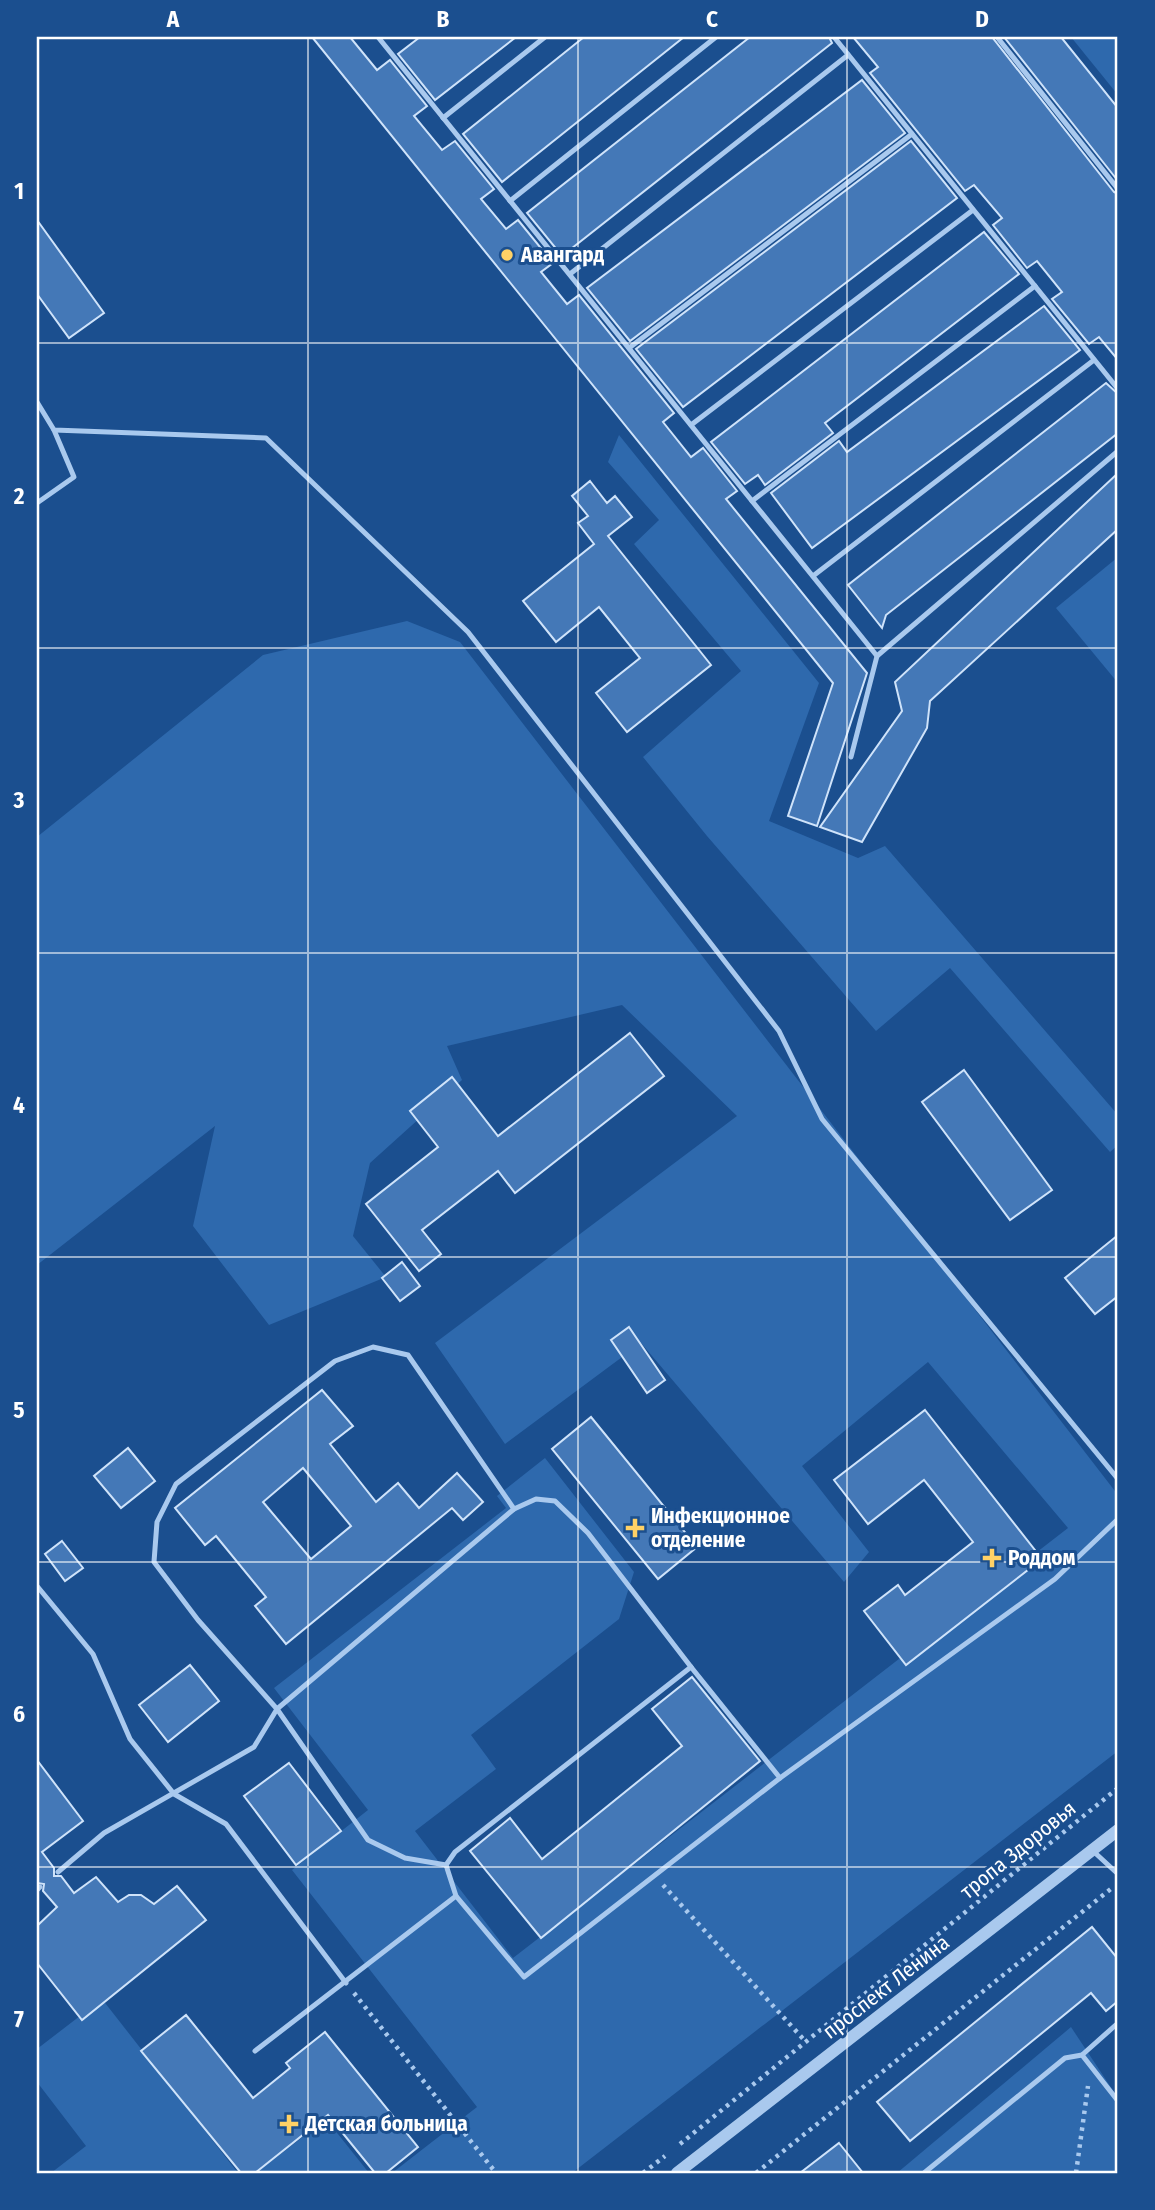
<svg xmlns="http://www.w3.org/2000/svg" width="1155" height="2210" viewBox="0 0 1155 2210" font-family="'Fira Sans Condensed',sans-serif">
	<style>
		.green { fill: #2e69ad }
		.building { fill: #4478b7; stroke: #cfe3fa; stroke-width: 2; fill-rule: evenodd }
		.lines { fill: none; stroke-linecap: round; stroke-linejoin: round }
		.path { stroke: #a9c9ee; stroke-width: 4.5; stroke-dasharray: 3.5 5; stroke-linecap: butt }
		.service { stroke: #a9c9ee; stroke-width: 5 }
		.tertiary { stroke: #a9c9ee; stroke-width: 12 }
		.grid { fill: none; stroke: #fff; stroke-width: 2; stroke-opacity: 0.55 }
		.poi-dot { fill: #ffd166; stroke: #1b4f8f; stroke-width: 2.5 }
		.labels { text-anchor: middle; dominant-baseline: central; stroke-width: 6; stroke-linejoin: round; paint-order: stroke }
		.poi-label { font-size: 21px; font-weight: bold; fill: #fff; stroke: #1b4f8f; text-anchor: start }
		.street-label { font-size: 21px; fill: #fff; stroke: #1b4f8f }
		.neatline { fill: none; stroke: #fff; stroke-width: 2.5 }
		.grid-label { font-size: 23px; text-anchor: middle; font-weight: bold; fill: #fff }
	</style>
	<rect width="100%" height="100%" fill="#1b4f8f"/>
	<g class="green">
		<path d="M1071,37H1118V95Z"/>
		<path d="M619,435L819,683L769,821L858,858L885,846L1118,1115V1145L1110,1152L950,968L876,1031L707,836L643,757L741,671L634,544L659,520L608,462Z"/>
		<path d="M1118,557V683L1056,608Z"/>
		<path d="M407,621L460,642L1118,1495V1751L572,2173H392L477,2107L292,1870L368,1810L274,1688L506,1508L497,1496L545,1458L634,1572L619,1619L471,1735L496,1769L415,1831L513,1958L1068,1528L928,1362L802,1466L869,1552L844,1582L641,1343L505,1444L435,1343L737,1116L622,1005L447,1046L462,1080L370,1163L353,1236L386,1277L269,1325L193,1226L215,1126L37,1265V837L263,655Z"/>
		<path d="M102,1999L238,2173H51L86,2146L37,2082V2049Z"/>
		<path d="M1071,2027L1118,2098V2173H897Z"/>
		<path d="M326,2119L369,2173H256Z"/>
	</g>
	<g class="building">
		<path d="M312,37H350L377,70L390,60L427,106L414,116L442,150L455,141L494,189L481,199L506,229L518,220L553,263L541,272L567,304L579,295L674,413L663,422L691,457L703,448L737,491L726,499L867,673L817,826L788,816L833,683Z"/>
		<path d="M420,37H516L435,100L398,54Z"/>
		<path d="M584,37H684L502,182L463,134Z"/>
		<path d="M750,37H829L832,43L562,256L527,213Z"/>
		<path d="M853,37H992L1114,192L1118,194V360L1099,337L1089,344L1052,299L1062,292L1037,261L1027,268L993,225L1002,218L974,185L965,191L870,73L878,67Z"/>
		<path d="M1004,37H1061L1118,108V181Z"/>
		<path d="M862,80L905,133L630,341L587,288Z"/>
		<path d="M911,141L957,198L683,407L636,349Z"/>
		<path d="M37,220L104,313L69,338L37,294Z"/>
		<path d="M984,232L1019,274L825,423L833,433L765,485L758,475L745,484L711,442Z"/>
		<path d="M1044,306L1080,350L812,548L771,493L839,441L847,452Z"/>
		<path d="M1106,383L1118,394V433L886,615L882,628L848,585Z"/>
		<path d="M1118,473V529L930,701L927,728L862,842L820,827L902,711L895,682Z"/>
		<path d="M590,481L607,503L615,496L632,517L608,536L711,665L627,732L596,693L640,658L599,607L556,642L523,601L594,544L578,523L588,516L572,496Z"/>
		<path d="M630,1033L664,1076L515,1193L498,1171L422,1230L441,1254L419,1271L366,1204L438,1147L410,1111L452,1077L498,1136Z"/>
		<path d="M964,1070L1052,1190L1010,1220L922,1102Z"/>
		<path d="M1118,1235V1296L1095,1314L1065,1278Z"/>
		<path d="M402,1262L420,1286L400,1301L382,1278Z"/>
		<path d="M629,1327L665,1380L647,1393L611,1340Z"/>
		<path d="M322,1390L353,1426L330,1444L376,1502L398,1483L419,1508L457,1473L483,1502L463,1520L452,1508L286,1644L255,1606L266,1597L216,1536L205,1545L175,1508ZM303,1468L351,1526L311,1559L263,1502Z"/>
		<path d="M925,1410L1042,1559L906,1665L864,1611L898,1585L905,1595L973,1542L924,1480L868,1524L834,1480Z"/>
		<path d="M591,1417L697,1547L658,1579L552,1449Z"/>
		<path d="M128,1448L155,1481L121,1508L94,1476Z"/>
		<path d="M62,1541L83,1568L65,1581L45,1554Z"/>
		<path d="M190,1665L219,1701L168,1742L139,1705Z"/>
		<path d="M692,1677L760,1761L541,1938L470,1851L510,1818L542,1859L682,1746L652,1709Z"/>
		<path d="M37,1760L83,1821L42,1852L54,1868V1876H61L74,1893L96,1877L118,1902L129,1895H141L154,1904L177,1886L206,1920L82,2020L37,1963V1926L57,1907L43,1891L44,1884L37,1883Z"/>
		<path d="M289,1763L341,1831L296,1865L244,1796Z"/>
		<path d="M1092,1927L1118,1959V2001L1106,2011L1091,1993L910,2141L877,2102Z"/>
		<path d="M186,2015L253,2098L290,2068L286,2063L325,2032L418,2147L386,2173H375L328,2115L255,2173H241L141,2051Z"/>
		<path d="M839,2143L863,2173H800Z"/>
	</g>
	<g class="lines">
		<g class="path">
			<path d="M663,1885L806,2042"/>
			<path d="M354,1993L496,2173"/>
			<path d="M680,2144L1118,1788"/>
			<path d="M643,2173L665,2156"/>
			<path d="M756,2173L1112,1888"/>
			<path d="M1076,2173L1088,2086"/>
		</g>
		<g class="service">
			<path d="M378,37L877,656L851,757"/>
			<path d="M834,37L1118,389"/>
			<path d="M997,37L1118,189"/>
			<path d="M443,118L545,37"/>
			<path d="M510,201L716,37"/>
			<path d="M570,274L848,55"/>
			<path d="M629,348L912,134"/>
			<path d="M37,402L54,430L266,438L468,632L779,1031L822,1119L1118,1479"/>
			<path d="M691,425L973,210"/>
			<path d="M752,501L1035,286"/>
			<path d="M37,503L74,477L54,430"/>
			<path d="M813,576L1094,360"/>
			<path d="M877,656L1118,451"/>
			<path d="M37,1586L93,1654L130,1739L174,1794L226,1824L346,1983"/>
			<path d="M1093,1851L1118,1874"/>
			<path d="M446,1865L405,1858L368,1840L277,1709L198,1620L154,1562L157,1522L176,1484L335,1361L373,1347L408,1355L514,1509"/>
			<path d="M58,1872L104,1833L254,1747L277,1709L514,1509L536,1499L555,1501L588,1533L691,1667"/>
			<path d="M37,1890L40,1887"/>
			<path d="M456,1896L446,1865L455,1852L691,1667L780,1778"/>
			<path d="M255,2051L456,1896L524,1977L780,1778L1055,1579L1118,1519"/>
			<path d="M1082,2055L1118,2101"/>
			<path d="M924,2173L1065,2058L1082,2055L1118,2023"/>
		</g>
		<path class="tertiary" d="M677,2173L1118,1830"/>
	</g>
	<path class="grid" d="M308,37V2173M578,37V2173M847,37V2173M37,343H1118M37,648H1118M37,953H1118M37,1257H1118M37,1562H1118M37,1867H1118"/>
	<g class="poi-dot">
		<circle cx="507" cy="255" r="7"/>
		<path d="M631.5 1517.5h7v7h7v7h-7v7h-7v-7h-7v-7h7z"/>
		<path d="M988.5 1547.5h7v7h7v7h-7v7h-7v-7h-7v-7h7z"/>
		<path d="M285.5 2113.5h7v7h7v7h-7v7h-7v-7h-7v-7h7z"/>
	</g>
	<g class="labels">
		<g class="poi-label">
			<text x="521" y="255">Авангард</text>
			<text x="651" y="1516">Инфекционное<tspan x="651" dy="24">отделение</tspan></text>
			<text x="1008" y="1558">Роддом</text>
			<text x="305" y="2124">Детская больница</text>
		</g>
		<g class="street-label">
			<text transform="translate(1018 1850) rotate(-39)">тропа Здоровья</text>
			<text transform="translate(886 1987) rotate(-38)">проспект Ленина</text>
		</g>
	</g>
	<rect width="1155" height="2210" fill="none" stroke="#1b4f8f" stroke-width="77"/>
	<rect x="38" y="38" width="1078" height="2134" class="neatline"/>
	<g class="grid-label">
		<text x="173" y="27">A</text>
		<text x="443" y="27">B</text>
		<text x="712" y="27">C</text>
		<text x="982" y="27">D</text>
		<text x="19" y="199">1</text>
		<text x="19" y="504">2</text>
		<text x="19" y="808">3</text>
		<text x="19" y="1113">4</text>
		<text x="19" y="1418">5</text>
		<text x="19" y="1722">6</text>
		<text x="19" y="2027">7</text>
	</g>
</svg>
